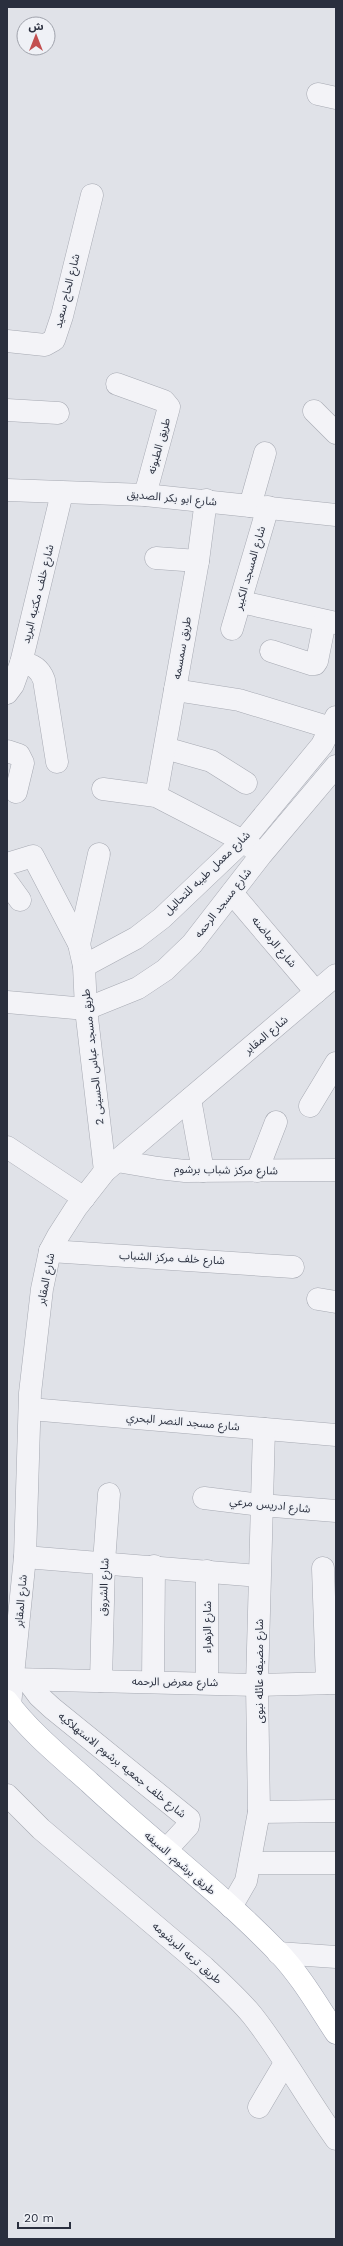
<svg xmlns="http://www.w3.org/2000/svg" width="343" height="2246" viewBox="0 0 343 2246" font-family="'Work Sans','Noto Sans Arabic',sans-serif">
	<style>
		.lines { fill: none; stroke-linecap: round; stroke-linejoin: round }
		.minor-casing { stroke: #a6a9b2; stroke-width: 23 }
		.major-casing { stroke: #a0a5b3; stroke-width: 23 }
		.minor { stroke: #f3f3f7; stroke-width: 22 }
		.major { stroke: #fff; stroke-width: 22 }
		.labels { text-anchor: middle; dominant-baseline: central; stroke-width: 3; stroke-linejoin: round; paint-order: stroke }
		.street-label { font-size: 11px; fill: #2a2f3e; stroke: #eff1f6 }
	</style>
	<rect width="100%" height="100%" fill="#e0e2e8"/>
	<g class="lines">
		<g class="minor-casing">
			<g id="minor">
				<path d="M318,94L336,98"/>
				<path d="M7,341L45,345L54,340L62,316L92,195"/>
				<path d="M117,384L164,401L169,407L145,495"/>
				<path d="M7,410L58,413"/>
				<path d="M314,411L336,433"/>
				<path d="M7,490L145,495L336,515"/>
				<path d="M250,506L265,453"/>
				<path d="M156,558L198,561"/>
				<path d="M241,602L336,623"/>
				<path d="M232,629L268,507"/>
				<path d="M271,651L311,664H315L317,661L325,621"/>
				<path d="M21,663C33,664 40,669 44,680L57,762"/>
				<path d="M175,690L239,700L331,728"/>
				<path d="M7,693L13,685L21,663L62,493"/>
				<path d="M165,748L211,761L246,783"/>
				<path d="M7,751L19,755L23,763L16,792"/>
				<path d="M103,789L156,796L243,841L254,849"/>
				<path d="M156,796L198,561L206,500"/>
				<path d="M7,864L33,856L79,944L84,966L86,1009L105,1171"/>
				<path d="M7,882L20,900"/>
				<path d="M232,893L316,992"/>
				<path d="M79,944L99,854"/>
				<path d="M84,966L136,938L162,918L243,841L322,745L336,717"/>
				<path d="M7,1002L86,1009L138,988L165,970L192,944L261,855L336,766"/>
				<path d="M190,1099L203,1171"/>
				<path d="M310,1106L336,1063"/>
				<path d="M7,1147L84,1198"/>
				<path d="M117,1161L158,1168L185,1171L336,1170"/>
				<path d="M257,1171L276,1122"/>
				<path d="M50,1251L293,1267"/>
				<path d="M318,1299L336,1302"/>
				<path d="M30,1409L336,1435"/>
				<path d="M204,1498L261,1505L336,1511"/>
				<path d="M25,1557L259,1576"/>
				<path d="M323,1568L327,1683"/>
				<path d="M13,1679L257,1685L336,1683"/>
				<path d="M27,1680L39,1696L52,1708L189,1819L188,1826L166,1850"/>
				<path d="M101,1681L104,1562L109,1494"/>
				<path d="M153,1682L154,1566"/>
				<path d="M207,1683V1571"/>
				<path d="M10,1705L25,1557L30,1393L42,1289L50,1251L58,1236L76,1208L105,1171L336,975"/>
				<path d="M7,1795L41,1829L204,1967C220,1982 238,1998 252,2015C283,2054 307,2099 336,2139"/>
				<path d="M259,1812L336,1811"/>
				<path d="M250,1863H336"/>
				<path d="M231,1907L246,1881L259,1812L257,1685L264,1429"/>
				<path d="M278,1953L336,1957"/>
				<path d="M259,2107L285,2063"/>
			</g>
		</g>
		<g class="major-casing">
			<path id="major" d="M7,1701C30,1732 61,1757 89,1782C151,1840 219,1891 278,1952C301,1976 318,2006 336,2033"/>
		</g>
		<use href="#minor" class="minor"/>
		<use href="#major" class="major"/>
	</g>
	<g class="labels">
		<g class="street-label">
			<text transform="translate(67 291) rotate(-76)">شارع الحاج سعيد</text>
			<text transform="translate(159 446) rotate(-74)">طريق الطبونه</text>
			<text transform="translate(172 498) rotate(5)">شارع ابو بكر الصديق</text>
			<text transform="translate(250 568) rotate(-74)">شارع المسجد الكبير</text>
			<text transform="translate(38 594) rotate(-76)">شارع خلف مكتبه البريد</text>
			<text transform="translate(182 648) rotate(-80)">طريق سمسمه</text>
			<text transform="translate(207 873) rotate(-44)">شارع معمل طيبه للتحاليل</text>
			<text transform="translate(223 903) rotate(-52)">شارع مسجد الرحمه</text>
			<text transform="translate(274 942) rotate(50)">شارع الرماضنه</text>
			<text transform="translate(266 1035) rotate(-40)">شارع المقابر</text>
			<text transform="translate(93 1057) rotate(-96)">طريق مسجد عباس الحسينى 2</text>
			<text transform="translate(226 1170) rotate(1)">شارع مركز شباب برشوم</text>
			<text transform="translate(172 1258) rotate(3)">شارع خلف مركز الشباب</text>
			<text transform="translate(46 1279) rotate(-79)">شارع المقابر</text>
			<text transform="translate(183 1422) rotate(5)">شارع مسجد النصر البحري</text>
			<text transform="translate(270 1505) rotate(6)">شارع ادريس مرعي</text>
			<text transform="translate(104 1587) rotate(-88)">شارع الشروق</text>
			<text transform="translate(21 1601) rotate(-85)">شارع المقابر</text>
			<text transform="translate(207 1627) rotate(-90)">شارع الزهراء</text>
			<text transform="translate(259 1671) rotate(-90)">شارع مضيفه عائله نبوى</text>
			<text transform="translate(175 1682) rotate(1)">شارع معرض الرحمه</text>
			<text transform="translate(122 1765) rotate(39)">شارع خلف جمعيه برشوم الاستهلاكيه</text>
			<text transform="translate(180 1863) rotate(41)">طريق برشوم, السيفه</text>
			<text transform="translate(187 1953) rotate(41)">طريق ترعه البرشومه</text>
		</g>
	</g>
	<rect width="343" height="2246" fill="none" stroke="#2a2f3e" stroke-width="16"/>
	<g transform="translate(36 36)"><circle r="19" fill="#eff1f6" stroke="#a0a3ac"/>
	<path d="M0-3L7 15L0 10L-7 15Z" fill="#c34f50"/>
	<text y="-6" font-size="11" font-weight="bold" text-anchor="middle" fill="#2a2f3e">ش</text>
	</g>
	<path d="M18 2222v6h52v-6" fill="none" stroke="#2a2f3e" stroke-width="2"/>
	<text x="24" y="2222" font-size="12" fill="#2a2f3e" stroke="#eff1f6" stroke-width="3" paint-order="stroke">20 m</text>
</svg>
